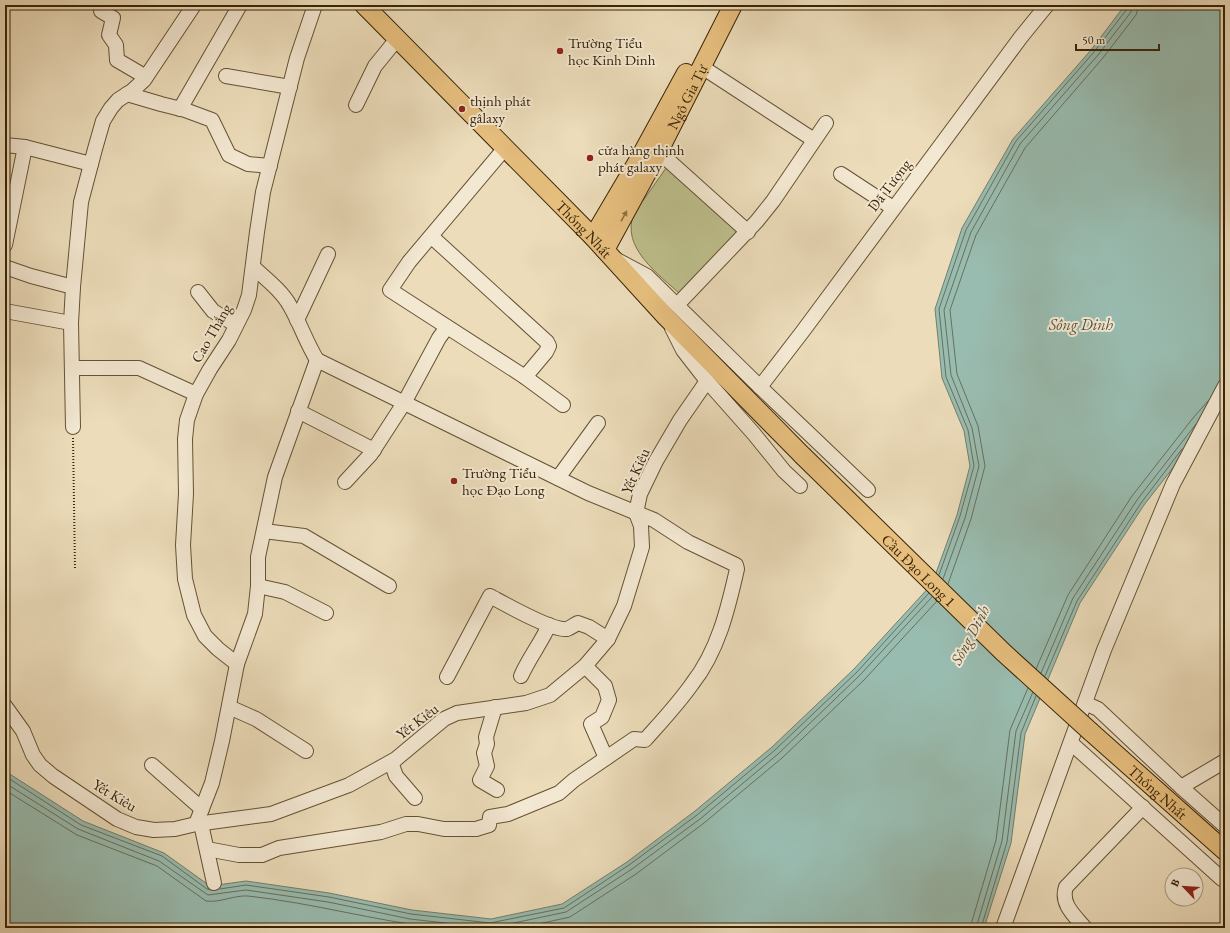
<svg xmlns="http://www.w3.org/2000/svg" width="1230" height="933" viewBox="0 0 1230 933" font-family="'EB Garamond',serif">
	<style>
		.green { fill: #bdbf8c; stroke: #7a724a }
		.water { fill: #99bcb0; stroke: #727f6c }
		.lines { fill: none; stroke-linecap: round; stroke-linejoin: round }
		.shore { stroke: #68705c; stroke-width: 1 }
		.minor-casing { stroke: #655234; stroke-width: 16 }
		.major-casing { stroke: #382407; stroke-width: 20 }
		.path { stroke: #382407; stroke-width: 2; stroke-dasharray: 1 2; stroke-linecap: butt }
		.minor { stroke: #f3e8d2; stroke-width: 14 }
		.major { stroke: #e6be7d; stroke-width: 18 }
		.major-bridge-casing { stroke: #382407; stroke-width: 20; stroke-linecap: butt }
		.major-bridge { stroke: #e6be7d; stroke-width: 18 }
		.oneway { fill: #8f7142 }
		.poi-dot { fill: #8f2418; stroke: #f3e8d2; stroke-width: 1.5 }
		.labels { text-anchor: middle; dominant-baseline: central; stroke-width: 4; stroke-linejoin: round; paint-order: stroke }
		.poi-label { font-size: 15px; fill: #382407; stroke: #f3e8d2; text-anchor: start }
		.street-label { font-size: 15px; fill: #382407; stroke: #f3e8d2 }
		.water-label { font-size: 16px; font-style: italic; fill: #55523a; stroke: #f3e8d2 }
	</style>
	<rect width="100%" height="100%" fill="#ecdcba"/>
	<filter id="stains"><feTurbulence type="fractalNoise" baseFrequency=".005" numOctaves="4"/><feColorMatrix values="0 0 0 0 .2 0 0 0 0 .09 0 0 0 0 .02 0 0 0 .5 -.17"/></filter>
	<radialGradient id="worn" r=".72"><stop offset=".6" stop-color="#630" stop-opacity="0"/><stop offset="1" stop-color="#630" stop-opacity=".3"/></radialGradient>
	<path class="green" d="M666,168L741,228L681,295C659,274 620,248 634,213C636,208 641,203 645,198C652,188 659,178 666,168Z"/>
	<path class="water" d="M1125,5H1225V405L1205,427L1144,505L1080,603L1025,734L1011,843L984,928H5V771L83,821L164,853L210,886L246,881L329,893L412,910L491,919L562,904L627,862L695,811L772,747L854,669L932,584L957,515L970,466L964,431L942,378L935,309L962,228L1013,139L1091,50Z"/>
	<g class="lines">
		<g class="shore">
			<path d="M939,575L960,516L974,466L968,430L946,377L939,309L966,230L1016,141L1094,52L1127,9L1128,5"/>
			<path d="M943,579L965,518L979,466L972,428L951,375L944,310L971,232L1020,144L1098,55L1131,12L1133,5"/>
			<path d="M948,584L971,519L985,466L978,426L957,374L950,310L976,235L1025,148L1102,59L1136,15L1139,5"/>
			<path d="M1036,669L1068,595L1132,496L1193,418L1208,401"/>
			<path d="M1041,673L1073,598L1137,500L1196,424"/>
			<path d="M1045,676L1077,601L1141,503L1182,449"/>
			<path d="M5,776L81,825L162,856L207,889L211,890"/>
			<path d="M5,783L78,829L159,861L208,895L246,890L328,902L410,919L490,928L566,912L632,869L700,819L778,754L860,675L932,597"/>
			<path d="M5,790L77,835L157,866L206,901C220,903 234,895 248,896C313,903 375,921 439,928"/>
			<path d="M220,889L246,885L329,897L411,914L490,923L564,908L629,865L697,815L775,750L857,672L929,593"/>
			<path d="M520,928L570,917L636,874L704,823L782,758L864,680L937,601"/>
			<path d="M970,928L996,840L1010,730L1028,688"/>
			<path d="M976,928L1002,841L1016,731L1033,692"/>
			<path d="M981,928L1007,842L1021,733L1036,696"/>
		</g>
		<g class="minor-casing">
			<g id="minor">
				<path d="M101,11L113,18L109,35L116,45L117,60L146,77"/>
				<path d="M702,67L814,140"/>
				<path d="M226,76L290,87"/>
				<path d="M127,94L161,104L185,110L212,120L229,155L248,164L270,166"/>
				<path d="M356,105L375,66L397,39"/>
				<path d="M180,109L240,5"/>
				<path d="M5,145L25,147L91,164"/>
				<path d="M505,148L409,262L390,290L525,377L563,405"/>
				<path d="M659,152L748,232"/>
				<path d="M841,174L893,208"/>
				<path d="M432,237L547,342L549,346L546,352L525,377"/>
				<path d="M5,245L25,147"/>
				<path d="M617,260L647,276L760,387L868,490"/>
				<path d="M5,267L31,276L73,287"/>
				<path d="M198,292L213,311L236,325"/>
				<path d="M678,304L757,221L773,201L826,123"/>
				<path d="M5,311L71,323"/>
				<path d="M297,320L328,254"/>
				<path d="M672,328L683,350L707,381L754,434L784,471L800,486"/>
				<path d="M72,368H139L196,394"/>
				<path d="M760,387L803,331L1021,37L1047,5"/>
				<path d="M298,411L374,450"/>
				<path d="M73,427L71,323L73,287L81,202L95,149L103,121L111,108L118,100L132,91L144,80L194,5"/>
				<path d="M558,478L598,423"/>
				<path d="M345,482L371,454L404,403L439,338L447,327"/>
				<path d="M264,531L304,536L389,586"/>
				<path d="M258,586L285,592L326,613"/>
				<path d="M237,664L218,649L205,636L194,615L185,579L183,545L186,494L185,439L187,420L196,394L210,369L229,340L244,310L249,295L257,232L263,192L297,58L315,5"/>
				<path d="M585,666L605,686L609,700L602,717L591,724L606,758"/>
				<path d="M521,676C529,658 541,643 549,625"/>
				<path d="M447,677L490,596C505,604 552,631 567,629C570,628 574,625 578,623L589,627L608,639"/>
				<path d="M1085,703L1098,709L1181,787L1225,826"/>
				<path d="M5,706L23,731L33,755L40,765L53,776L117,819L136,827L154,830L175,829L196,824L271,814L349,785L396,759L444,719L457,713L526,703L550,695L585,666L608,639L624,606L642,547L641,526L636,513L640,494L656,461L680,420L707,381"/>
				<path d="M229,707L256,719L306,751"/>
				<path d="M495,707L486,737L487,744L484,753L487,766L480,780L497,790"/>
				<path d="M1071,743L1222,879L1225,878"/>
				<path d="M391,762L396,776L415,798"/>
				<path d="M152,765L202,809"/>
				<path d="M1181,787L1225,761"/>
				<path d="M196,824L212,783L222,741L237,664L255,614L258,586V557L275,477L317,360"/>
				<path d="M201,824L214,883"/>
				<path d="M207,849L239,855H262L279,848L381,832L406,824H418L444,829H476L489,825L490,817L508,814L559,793L574,780L634,739L645,740C661,722 678,704 692,684C718,651 728,609 737,569L736,565L688,542L654,520L588,493L317,360C306,342 300,323 290,306C282,291 266,279 253,267"/>
				<path d="M1003,928L1104,650L1173,484L1225,386"/>
				<path d="M1085,928C1075,916 1060,904 1066,887L1143,807"/>
			</g>
		</g>
		<g class="major-casing">
			<g id="major">
				<path id="s1" d="M364,5L593,237L665,316L802,455"/>
				<path d="M593,237L639,159L686,73"/>
				<path id="s2" d="M605,250L660,149L733,5"/>
				<path id="s3" d="M1091,732L1225,851"/>
			</g>
		</g>
		<path class="path" d="M73,438L75,569"/>
		<use href="#minor" class="minor"/>
		<use href="#major" class="major"/>
		<g class="major-bridge-casing">
			<g id="major-bridge">
				<path id="s4" d="M802,455L1003,652L1091,732"/>
			</g>
		</g>
		<use href="#major-bridge" class="major-bridge"/>
	</g>
	<defs><path id="oneway-solid" d="M-6-.8H1V-3.2L6.5 0L1 3.2V.8H-6Z"/></defs>
	<use class="oneway" href="#oneway-solid" transform="translate(624 216) rotate(-61)"/>
	<g class="poi-dot">
		<circle cx="560" cy="51" r="4"/>
		<circle cx="462" cy="109" r="4"/>
		<circle cx="590" cy="158" r="4"/>
		<circle cx="454" cy="481" r="4"/>
	</g>
	<g class="labels">
		<g class="poi-label">
			<text x="568" y="42">Trường Tiểu<tspan x="568" dy="17">học Kinh Dinh</tspan></text>
			<text x="470" y="100">thịnh phát<tspan x="470" dy="17">gâlaxy</tspan></text>
			<text x="598" y="149">cửa hàng thịnh<tspan x="598" dy="17">phát galaxy</tspan></text>
			<text x="462" y="472">Trường Tiểu<tspan x="462" dy="17">học Đạo Long</tspan></text>
		</g>
		<g class="street-label">
			<text stroke="none"><textPath href="#s2" startOffset="174">Ngô Gia Tự</textPath></text>
			<text transform="translate(889 185) rotate(-53)">Dã Tượng</text>
			<text stroke="none"><textPath href="#s1" startOffset="314">Thống Nhất</textPath></text>
			<text transform="translate(211 333) rotate(-60)">Cao Thắng</text>
			<text transform="translate(635 471) rotate(-66)">Yết Kiêu</text>
			<text stroke="none"><textPath href="#s4" startOffset="164">Cầu Đạo Long 1</textPath></text>
			<text transform="translate(417 721) rotate(-37)">Yết Kiêu</text>
			<text stroke="none"><textPath href="#s3" startOffset="90">Thống Nhất</textPath></text>
			<text transform="translate(115 795) rotate(31)">Yết Kiêu</text>
		</g>
		<g class="water-label">
			<text x="1081" y="324">Sông Dinh</text>
			<text transform="translate(970 635) rotate(-62)">Sông Dinh</text>
		</g>
	</g>
	<rect width="1230" height="933" fill="none" stroke="#ecdcba" stroke-width="20"/>
	<rect x="6" y="6" width="1218" height="921" fill="none" stroke="#382407" stroke-width="2"/>
	<rect x="10" y="10" width="1210" height="913" fill="none" stroke="#382407"/>
	<g transform="translate(1184 887) rotate(295)"><circle r="19" fill="#f3e8d2" stroke="#a89a81"/>
	<path d="M0-3L7 15L0 10L-7 15Z" fill="#8f2418"/>
	<text y="-6" font-size="11" font-weight="bold" text-anchor="middle" fill="#382407">B</text>
	</g>
	<path d="M1076 44v6h83v-6" fill="none" stroke="#382407" stroke-width="2"/>
	<text x="1082" y="44" font-size="12" fill="#382407" stroke="#f3e8d2" stroke-width="3" paint-order="stroke">50 m</text>
	<rect width="100%" height="100%" filter="url(#stains)"/>
	<rect width="100%" height="100%" fill="url(#worn)"/>
</svg>
